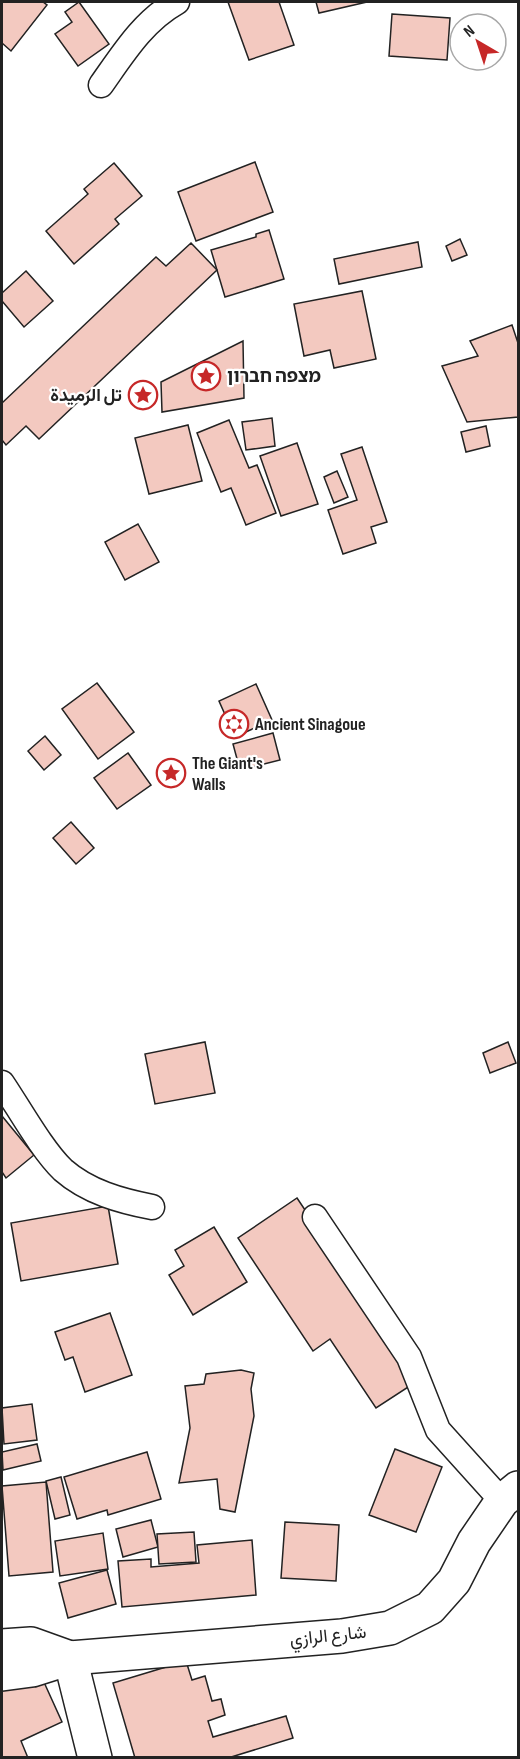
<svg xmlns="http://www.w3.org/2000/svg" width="520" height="1759" viewBox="0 0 520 1759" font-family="'Sofia Sans Condensed',Vazirmatn,'Noto Sans Hebrew',sans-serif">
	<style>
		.building { fill: #f3c9c0; stroke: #222; stroke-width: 1.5 }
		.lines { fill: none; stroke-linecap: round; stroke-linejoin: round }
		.street-casing { stroke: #222; stroke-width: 27 }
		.secondary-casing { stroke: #222; stroke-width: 36 }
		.street { stroke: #fff; stroke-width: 24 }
		.secondary { stroke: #fff; stroke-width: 33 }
		.labels { text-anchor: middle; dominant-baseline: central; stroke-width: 4.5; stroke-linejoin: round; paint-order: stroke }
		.poi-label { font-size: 18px; font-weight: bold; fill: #222; stroke: #fff; text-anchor: start }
		.street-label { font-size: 18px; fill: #222; stroke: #fff }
	</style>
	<rect width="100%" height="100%" fill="#fff"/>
	<g class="building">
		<path d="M2,2H43L47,5L11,51L2,43Z"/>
		<path d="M79,2L109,44L78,66L55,34L72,22L65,12Z"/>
		<path d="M228,2H279L294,45L249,60Z"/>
		<path d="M316,2H367L319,13Z"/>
		<path d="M392,14L450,18L447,60L389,56Z"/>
		<path d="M255,162L273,212L196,241L178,192Z"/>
		<path d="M114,163L142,196L115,219L119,224L74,264L46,231L88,194L84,189Z"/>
		<path d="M269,230L284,279L225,297L211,250L256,237V234Z"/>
		<path d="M460,239L467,255L452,261L446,246Z"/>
		<path d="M418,242L422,267L339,284L334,259Z"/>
		<path d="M191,243L217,270L39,439L26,426L6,445L2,440V403L156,257L166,266Z"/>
		<path d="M26,271L53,301L24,327L2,301V293Z"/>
		<path d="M362,291L376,359L334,368L330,350L304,356L294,304Z"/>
		<path d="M512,325L518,343V417L467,422L442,366L478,356L470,341Z"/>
		<path d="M243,341L244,398L162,412L161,382Z"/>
		<path d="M272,418L275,446L246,450L242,422Z"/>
		<path d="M229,420L249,468L257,465L276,513L246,525L231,488L221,492L197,433Z"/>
		<path d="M188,425L202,481L149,494L135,438Z"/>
		<path d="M486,426L490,446L466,452L461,432Z"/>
		<path d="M297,443L318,504L281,516L260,456Z"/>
		<path d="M362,447L387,522L371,527L376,543L343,554L328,510L357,500L341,454Z"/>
		<path d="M337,471L348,497L334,503L324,477Z"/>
		<path d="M138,524L159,562L125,580L105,542Z"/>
		<path d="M97,683L134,732L98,759L62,709Z"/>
		<path d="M256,684L272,720L235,737L219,701Z"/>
		<path d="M273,733L280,760L240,770L233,744Z"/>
		<path d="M45,736L61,755L44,770L28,751Z"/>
		<path d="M128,753L151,785L117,809L94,778Z"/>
		<path d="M71,822L94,848L76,864L53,838Z"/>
		<path d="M205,1042L215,1093L155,1104L145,1054Z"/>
		<path d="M508,1042L516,1063L490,1073L483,1053Z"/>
		<path d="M2,1116L34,1155L6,1178L2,1172Z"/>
		<path d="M297,1198L419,1380L376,1408L330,1339L313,1351L238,1238Z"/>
		<path d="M108,1206L118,1264L21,1281L11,1223Z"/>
		<path d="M214,1227L247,1282L193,1315L169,1275L184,1266L175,1250Z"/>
		<path d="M110,1313L132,1375L85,1392L73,1357L65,1360L55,1332Z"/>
		<path d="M241,1370L254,1373L251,1389L254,1416L235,1512L220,1509L217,1479L179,1483L190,1428L185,1386L204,1384L206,1374Z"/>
		<path d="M32,1404L37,1440L4,1444L2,1408Z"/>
		<path d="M37,1444L41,1461L3,1470L2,1452Z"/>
		<path d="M395,1449L442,1467L416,1532L369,1515Z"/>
		<path d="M147,1452L161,1499L108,1515L107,1510L77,1519L64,1477Z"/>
		<path d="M61,1477L70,1515L55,1519L46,1481Z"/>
		<path d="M46,1482L53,1572L9,1576L2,1486Z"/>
		<path d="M151,1520L158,1547L123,1557L116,1529Z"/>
		<path d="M285,1522L339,1525L336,1581L281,1578Z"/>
		<path d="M194,1532L196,1562L159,1564L157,1534Z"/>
		<path d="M103,1533L108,1569L60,1576L55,1541Z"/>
		<path d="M252,1540L256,1595L122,1607L118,1561L151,1559V1567L199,1563L197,1545Z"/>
		<path d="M107,1570L116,1604L68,1618L59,1583Z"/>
		<path d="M186,1661L192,1680L205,1676L212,1701L221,1699L225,1715L208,1721L213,1737L286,1716L293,1738L228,1758H135L113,1683Z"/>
		<path d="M38,1669L62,1722L21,1741L28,1758H2V1686Z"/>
	</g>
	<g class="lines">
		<g class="street-casing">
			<g id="street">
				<path d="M101,85C123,54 143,21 177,2"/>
				<path d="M2,1083C19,1108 42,1150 63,1170C88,1192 121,1201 152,1207"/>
				<path d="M315,1217L409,1357L438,1430L502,1501"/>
			</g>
		</g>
		<g class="secondary-casing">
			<g id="secondary">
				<path d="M2,1646L31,1644L70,1658"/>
				<path d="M70,1658L95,1758"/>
				<path d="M2,1674L32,1670L70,1658L342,1636L390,1628L430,1608L454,1581L474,1542L502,1501L518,1488"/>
			</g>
		</g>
		<use href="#street" class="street"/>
		<use href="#secondary" class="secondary"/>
	</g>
	<defs>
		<g id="sight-ring" transform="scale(1.5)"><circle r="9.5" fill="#fff" stroke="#c62828" stroke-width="1.5"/><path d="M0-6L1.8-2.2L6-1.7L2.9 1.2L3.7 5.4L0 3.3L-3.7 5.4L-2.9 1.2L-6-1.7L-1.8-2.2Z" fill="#c62828"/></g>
		<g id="synagogue-ring" transform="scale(1.5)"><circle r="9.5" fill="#fff" stroke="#c62828" stroke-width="1.5"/><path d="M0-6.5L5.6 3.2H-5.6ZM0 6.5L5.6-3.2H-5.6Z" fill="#c62828"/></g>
	</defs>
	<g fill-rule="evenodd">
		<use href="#sight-ring" x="206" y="376"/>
		<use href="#sight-ring" x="143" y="395"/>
		<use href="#synagogue-ring" x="234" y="724"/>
		<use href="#sight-ring" x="171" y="773"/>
	</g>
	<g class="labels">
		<g class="poi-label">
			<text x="227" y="376">מצפה חברון</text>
			<text x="122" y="395" text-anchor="end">تل الرميدة</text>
			<text x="255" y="724">Ancient Sinagoue</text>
			<text x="192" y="763">The Giant's<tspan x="192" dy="21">Walls</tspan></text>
		</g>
		<g class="street-label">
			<text transform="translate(328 1636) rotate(-6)">شارع الرازي</text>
		</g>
	</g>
	<rect width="520" height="1759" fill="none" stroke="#222222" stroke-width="6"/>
	<g transform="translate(478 42) rotate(321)"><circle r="28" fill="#ffffff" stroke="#a7a7a7" stroke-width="1.5"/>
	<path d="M0-4.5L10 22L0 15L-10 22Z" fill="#c62828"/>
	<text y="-9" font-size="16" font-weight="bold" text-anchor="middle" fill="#222222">N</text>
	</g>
</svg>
